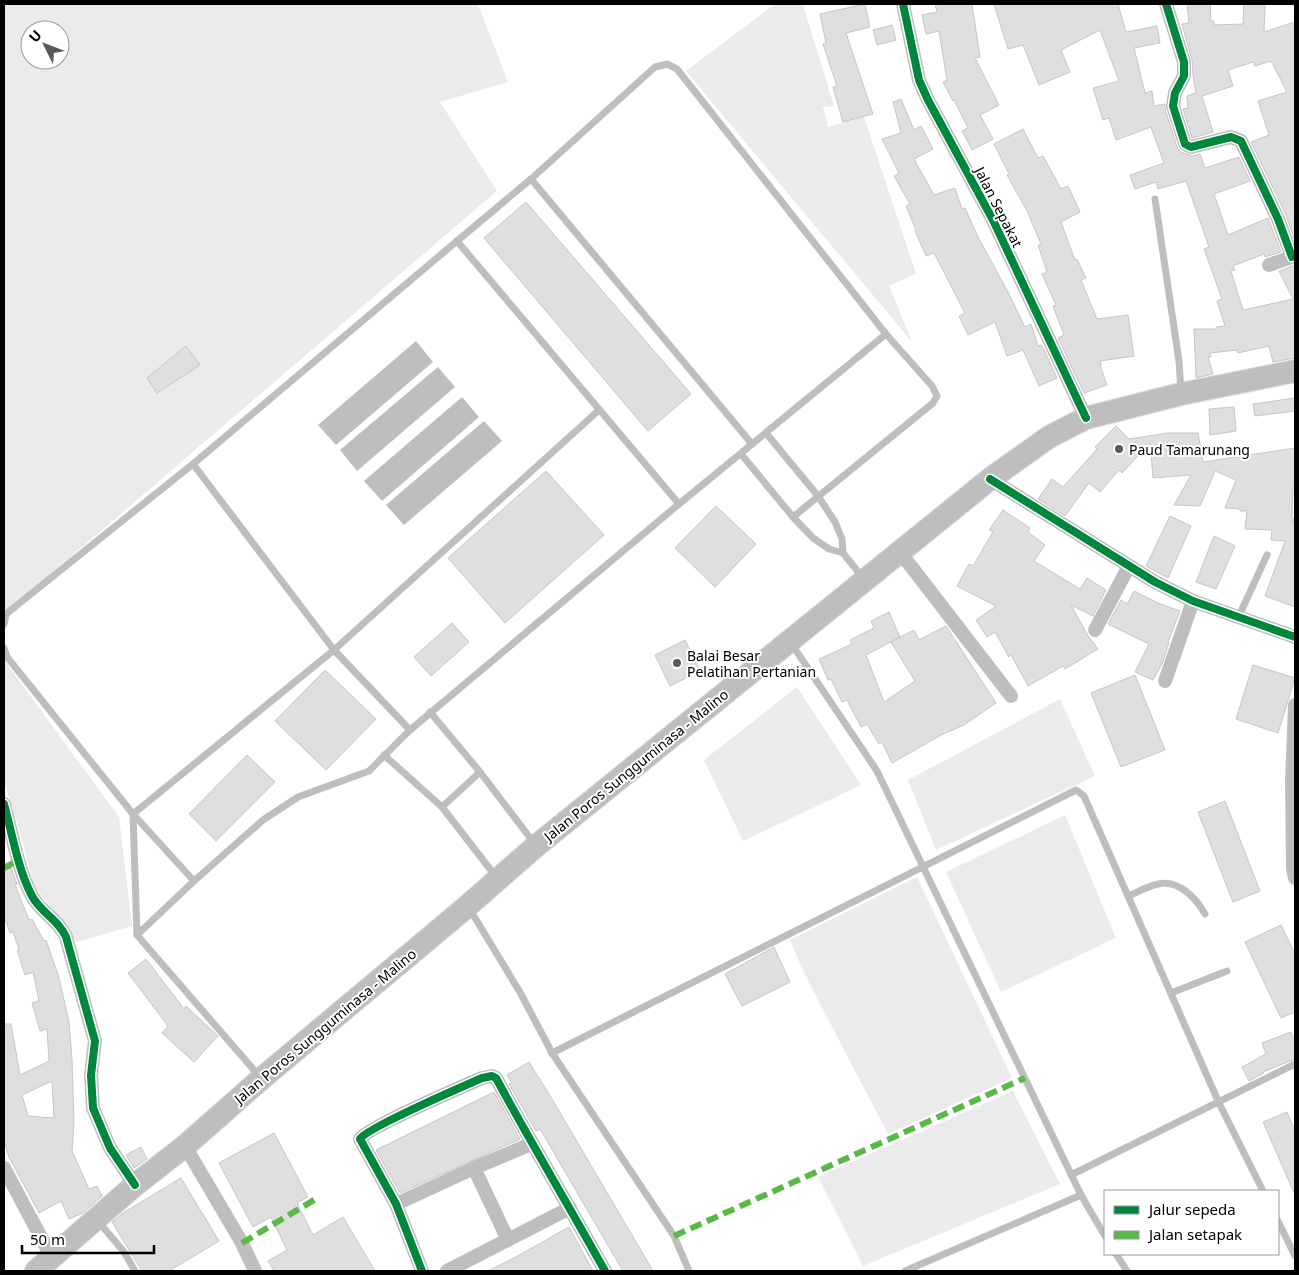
<svg xmlns="http://www.w3.org/2000/svg" width="1299" height="1275" viewBox="0 0 1299 1275" font-family="'Noto Sans',sans-serif">
	<style>
		.green { fill: #ebebeb; fill-rule: evenodd }
		.water { fill: #bebebe }
		.building { fill: #dfdfdf; stroke: #c6c6c6; fill-rule: evenodd }
		.lines { fill: none; stroke-linecap: round; stroke-linejoin: round }
		.primary-casing { stroke: #dbdbdb; stroke-width: 24 }
		.lane { stroke: #bebebe; stroke-width: 7 }
		.street { stroke: #bebebe; stroke-width: 14 }
		.primary { stroke: #bebebe; stroke-width: 22 }
		.quiet { stroke: #58b947; stroke-width: 6; stroke-dasharray: 12 6; stroke-linecap: butt }
		.cycleway-casing { stroke: #fff; stroke-width: 11 }
		.cycleway { stroke: #00873e; stroke-width: 8 }
		.poi-dot { fill: #595959; stroke: #fff; stroke-width: 2 }
		.labels { text-anchor: middle; dominant-baseline: central; stroke-width: 4; stroke-linejoin: round; paint-order: stroke }
		.street-label { font-size: 14px; fill: #000; stroke: #fff }
		.poi-label { font-size: 14px; fill: #000; stroke: #fff; text-anchor: start }
	</style>
	<rect width="100%" height="100%" fill="#fff"/>
	<g class="green">
		<path d="M4,4H478L508,82L440,102L497,191L4,614ZM30,30H60V60H30Z"/>
		<path d="M775,4H802L803,5L834,106L823,107L828,127L864,117L916,274L889,286L912,342L686,71Z"/>
		<path d="M4,660L119,817L132,926L77,942L34,886L20,832L4,782Z"/>
		<path d="M797,687L861,785L743,841L704,760Z"/>
		<path d="M1060,699L1095,776L936,850L908,780Z"/>
		<path d="M1065,815L1116,938L1001,992L946,872Z"/>
		<path d="M917,877L1012,1078L888,1134L805,975L790,940Z"/>
		<path d="M1013,1091L1060,1184L863,1266L818,1177Z"/>
	</g>
	<g class="water">
		<path d="M416,341L433,362L336,445L318,425Z"/>
		<path d="M438,367L455,387L357,471L340,450Z"/>
		<path d="M462,397L479,417L382,501L364,481Z"/>
		<path d="M484,421L502,441L404,525L386,505Z"/>
	</g>
	<g class="building">
		<path d="M865,4L870,27L846,33L873,114L843,122L833,87L837,86L823,44L826,43L820,14Z"/>
		<path d="M935,4H972L980,57L975,58L999,105L980,115L993,139L972,150L962,131L968,128L954,100L953,101L943,82L947,80L939,31L926,34L922,15L937,12Z"/>
		<path d="M994,4H1118L1126,32L1157,26L1160,43L1134,48L1145,93L1152,91L1154,106L1165,104V109L1177,147L1181,152L1192,156L1200,154L1205,168L1239,157L1250,181L1214,194L1228,235L1268,218L1281,252L1265,257L1264,254L1233,266L1235,270L1231,271L1243,310L1293,299L1279,271L1295,265V358L1273,362L1269,346L1238,353L1237,350L1210,353L1211,357H1208L1213,374L1196,378L1194,329H1216V327L1225,326L1217,301L1222,299L1204,249L1209,247L1186,181L1158,189L1156,182L1135,189L1130,175L1164,163L1151,127L1116,140L1109,118L1103,120L1093,88L1119,81L1100,30L1061,50L1070,72L1039,85L1023,45L1008,49Z"/>
		<path d="M1187,4H1210L1211,21H1214V25L1243,24L1244,4H1265L1264,32L1295,22V241L1286,215L1251,142L1269,135L1258,101L1287,92L1271,61L1255,66L1253,62L1228,70L1233,86L1202,96L1213,132L1192,138L1183,109L1188,108L1187,96L1196,93L1193,75L1192,60L1183,28L1182,24L1189,23Z"/>
		<path d="M892,25L896,40L877,45L873,30Z"/>
		<path d="M901,99L914,130L921,126L933,149L914,159L934,195L955,188L962,209L965,208L978,237L1008,292L1025,327L1031,324L1038,346L1042,345L1057,378L1039,386L1023,350L1007,356L995,322L968,335L959,316L965,313L934,253L926,256L915,231L916,230L906,206L910,204L894,176L899,173L882,139L901,133L893,102Z"/>
		<path d="M1023,129L1038,158L1043,156L1061,189L1068,186L1080,212L1061,222L1075,260L1077,259L1086,278L1081,280L1097,319L1128,315L1134,356L1100,361L1101,365H1100L1107,385L1084,393L1058,338L1064,335L1053,306L1056,305L1042,274L1047,272L1038,245L1041,244L1027,211L1007,175L1009,174L994,144Z"/>
		<path d="M526,202L691,394L648,431L484,238Z"/>
		<path d="M186,346L200,365L157,393L147,378Z"/>
		<path d="M1295,398V411L1255,416L1253,404Z"/>
		<path d="M1234,407L1236,431L1210,435L1209,409Z"/>
		<path d="M1116,426L1129,439L1168,433H1198L1203,462L1295,448V486H1293L1292,524L1294,518L1295,519V607L1265,596L1285,541L1271,540L1272,530L1245,529L1247,511H1240V509L1225,508L1236,480L1215,471L1200,506L1174,505L1191,475L1153,478L1150,443L1122,473L1119,470L1100,492L1089,483L1065,516L1038,499L1052,479L1063,487L1097,449L1095,447Z"/>
		<path d="M546,471L604,535L505,623L448,558Z"/>
		<path d="M716,506L756,544L715,587L675,548Z"/>
		<path d="M1003,510L1030,528L1028,532L1045,545L1034,561L1080,589L1087,578L1106,590L1093,616L1071,605L1087,634L1098,649L1065,669L1063,666L1028,686L1011,655L1009,657L995,632L987,637L976,620L996,606L957,586L969,564L973,566L993,532L989,530Z"/>
		<path d="M1170,516L1191,526L1168,578L1146,566Z"/>
		<path d="M1214,536L1235,546L1216,589L1196,582Z"/>
		<path d="M1134,591L1158,603L1180,611L1168,642L1169,643L1162,664L1153,680L1135,672L1149,644L1108,624L1121,600L1127,604Z"/>
		<path d="M889,612L900,637L866,655L884,702L915,681L891,642L914,630L919,640L946,626L996,703L964,725L941,735L892,763L882,742L879,744L867,724L861,727L847,700L842,702L831,679L828,680L819,659L852,644L850,640L874,628L871,621Z"/>
		<path d="M452,623L469,642L431,676L414,657Z"/>
		<path d="M685,640L700,671L670,686L655,655Z"/>
		<path d="M1253,665L1295,678L1278,733L1236,719Z"/>
		<path d="M325,670L376,719L326,770L275,721Z"/>
		<path d="M1135,675L1165,750L1121,767L1091,693Z"/>
		<path d="M247,755L275,782L216,841L189,814Z"/>
		<path d="M1225,801L1260,891L1233,902L1198,812Z"/>
		<path d="M4,860L8,869L11,868L17,884L15,885L29,920L32,919L44,941L46,940L59,978L69,1022L72,1060L74,1122L72,1151L89,1189L97,1186L102,1196L83,1213L69,1219L61,1201L39,1213L9,1157L4,1141V1024H11L20,1075L49,1061L47,1029L40,1031L32,1003L39,1001L33,972L25,975L17,950L19,949L13,932L10,933L4,916ZM52,1081L54,1118L28,1116L22,1095Z"/>
		<path d="M1281,925L1295,954V1012L1281,1018L1245,942Z"/>
		<path d="M774,947L790,982L742,1006L725,974Z"/>
		<path d="M146,959L184,1009L186,1006L218,1036L194,1062L162,1033L168,1026L128,973Z"/>
		<path d="M1291,1032L1295,1042V1059L1263,1072L1264,1073L1249,1081L1242,1067L1266,1054L1262,1043Z"/>
		<path d="M529,1062L552,1099L653,1271H623L540,1129L536,1131L509,1084L512,1083L507,1075Z"/>
		<path d="M494,1092L520,1139L400,1193L376,1150Z"/>
		<path d="M1287,1112L1295,1131V1195L1263,1122Z"/>
		<path d="M274,1133L308,1197L297,1203L313,1235L343,1217L375,1271H274L268,1261L287,1250L271,1217L253,1227L219,1163Z"/>
		<path d="M141,1147L147,1159L134,1168L126,1155Z"/>
		<path d="M181,1178L219,1241L169,1271H142L112,1222L123,1213Z"/>
		<path d="M569,1227L593,1271H488L514,1258Z"/>
	</g>
	<g class="lines">
		<g class="primary-casing">
			<path id="primary" d="M36,1271L135,1185L185,1146L261,1079L464,909L536,846L990,479L1049,437L1086,418L1181,394L1295,371"/>
		</g>
		<g class="lane">
			<path d="M531,179L752,444"/>
			<path d="M1155,199L1179,361L1181,392"/>
			<path d="M457,241L679,504L886,334"/>
			<path d="M766,433L818,496L835,522L842,539L843,553"/>
			<path d="M741,454L793,517L813,538L829,549L843,553L863,578"/>
			<path d="M193,464L334,650L410,730"/>
			<path d="M1238,618L1267,555"/>
			<path d="M4,624L6,614L193,464L457,241L531,179L655,67L667,64L677,69L886,334L932,386L937,396L933,403L793,517"/>
			<path d="M791,643L877,771L1081,1195L1105,1236"/>
			<path d="M4,648L7,657L133,814L194,881"/>
			<path d="M430,712L480,772L534,843"/>
			<path d="M384,755L442,807L497,878"/>
			<path d="M442,807L480,772"/>
			<path d="M133,814L334,650L599,410"/>
			<path d="M133,814L137,935L260,1077"/>
			<path d="M1128,896C1138,892 1148,886 1158,884C1178,879 1196,898 1205,914"/>
			<path d="M469,908L521,994L552,1053L674,1236L689,1271"/>
			<path d="M137,935L194,881L263,820L298,797L369,771L410,730L679,504"/>
			<path d="M1171,993L1227,971"/>
			<path d="M552,1053L1076,790L1084,796L1219,1103L1263,1191"/>
			<path d="M1071,1175L1295,1064"/>
			<path d="M98,1221L124,1252L135,1271"/>
			<path d="M1278,1221L1295,1256"/>
			<path d="M1116,1254L1127,1271"/>
			<path d="M905,1271L1081,1195"/>
		</g>
		<g class="street">
			<path d="M903,4L919,80L928,100L993,220L1086,418"/>
			<path d="M1166,4L1184,62V76L1175,93L1173,106L1185,144L1191,147L1231,137L1241,141L1278,219L1292,257"/>
			<path d="M1269,265L1295,256"/>
			<path d="M990,479L1155,582L1193,601L1295,637"/>
			<path d="M900,552L1011,696"/>
			<path d="M1095,630L1129,566"/>
			<path d="M1165,681L1193,601"/>
			<path d="M1295,705L1292,781L1293,869L1295,878"/>
			<path d="M4,804C12,833 18,870 32,896C41,913 58,919 66,937L95,1041L91,1075L93,1108L110,1148L135,1185"/>
			<path d="M185,1146L242,1243L255,1271"/>
			<path d="M4,1168L52,1258"/>
			<path d="M474,1168L508,1240"/>
			<path d="M396,1204L474,1168L531,1144"/>
			<path d="M422,1271L396,1204L360,1139C366,1128 464,1086 482,1078L492,1076L496,1078C531,1143 569,1206 605,1271"/>
			<path d="M447,1271L570,1208"/>
		</g>
		<use href="#primary" class="primary"/>
		<g class="quiet">
			<path d="M4,868L19,860"/>
			<path d="M674,1236L1025,1078"/>
			<path d="M242,1243L319,1197"/>
		</g>
		<g class="cycleway-casing">
			<g id="cycleway">
				<path d="M903,4L919,80L928,100L993,220L1086,418"/>
				<path d="M1166,4L1184,62V76L1175,93L1173,106L1185,144L1191,147L1231,137L1241,141L1278,219L1292,257L1295,256"/>
				<path d="M990,479L1155,582L1193,601L1295,637"/>
				<path d="M4,804C12,833 18,870 32,896C41,913 58,919 66,937L95,1041L91,1075L93,1108L110,1148L135,1185"/>
				<path d="M422,1271L396,1204L360,1139C366,1128 464,1086 482,1078L492,1076L496,1078C531,1143 569,1206 605,1271"/>
			</g>
		</g>
		<use href="#cycleway" class="cycleway"/>
	</g>
	<g class="poi-dot">
		<circle cx="1119" cy="449" r="5"/>
		<circle cx="677" cy="663" r="5"/>
	</g>
	<g class="labels">
		<g class="street-label">
			<text transform="translate(999 207) rotate(63)">Jalan Sepakat</text>
			<text transform="translate(636 765) rotate(-39)">Jalan Poros Sungguminasa - Malino</text>
			<text transform="translate(325 1026) rotate(-40)">Jalan Poros Sungguminasa - Malino</text>
		</g>
		<g class="poi-label">
			<text x="1129" y="449">Paud Tamarunang</text>
			<text x="687" y="655">Balai Besar<tspan x="687" dy="16">Pelatihan Pertanian</tspan></text>
		</g>
	</g>
	<rect width="1299" height="1275" fill="none" stroke="#000000" stroke-width="10"/>
	<rect x="1104" y="1190" width="175" height="65" fill="#ffffff" stroke="#999999"/>
	<rect x="1114" y="1206" width="25" height="8" fill="#00873e" stroke="#999999"/>
	<text x="1149" y="1215" font-size="15" fill="#000000">Jalur sepeda</text>
	<rect x="1114" y="1231" width="25" height="8" fill="#58b947" stroke="#999999"/>
	<text x="1149" y="1240" font-size="15" fill="#000000">Jalan setapak</text>
	<g transform="translate(45 45) rotate(312)"><circle r="24" fill="#ffffff" stroke="#999999"/>
	<path d="M0-4L9 19L0 12L-9 19Z" fill="#595959"/>
	<text y="-8" font-size="14" font-weight="bold" text-anchor="middle" fill="#000000">U</text>
	</g>
	<path d="M22 1245v8h132v-8" fill="none" stroke="#000000" stroke-width="2.5"/>
	<text x="30" y="1245" font-size="15" fill="#000000" stroke="#ffffff" stroke-width="4" paint-order="stroke">50 m</text>
</svg>
